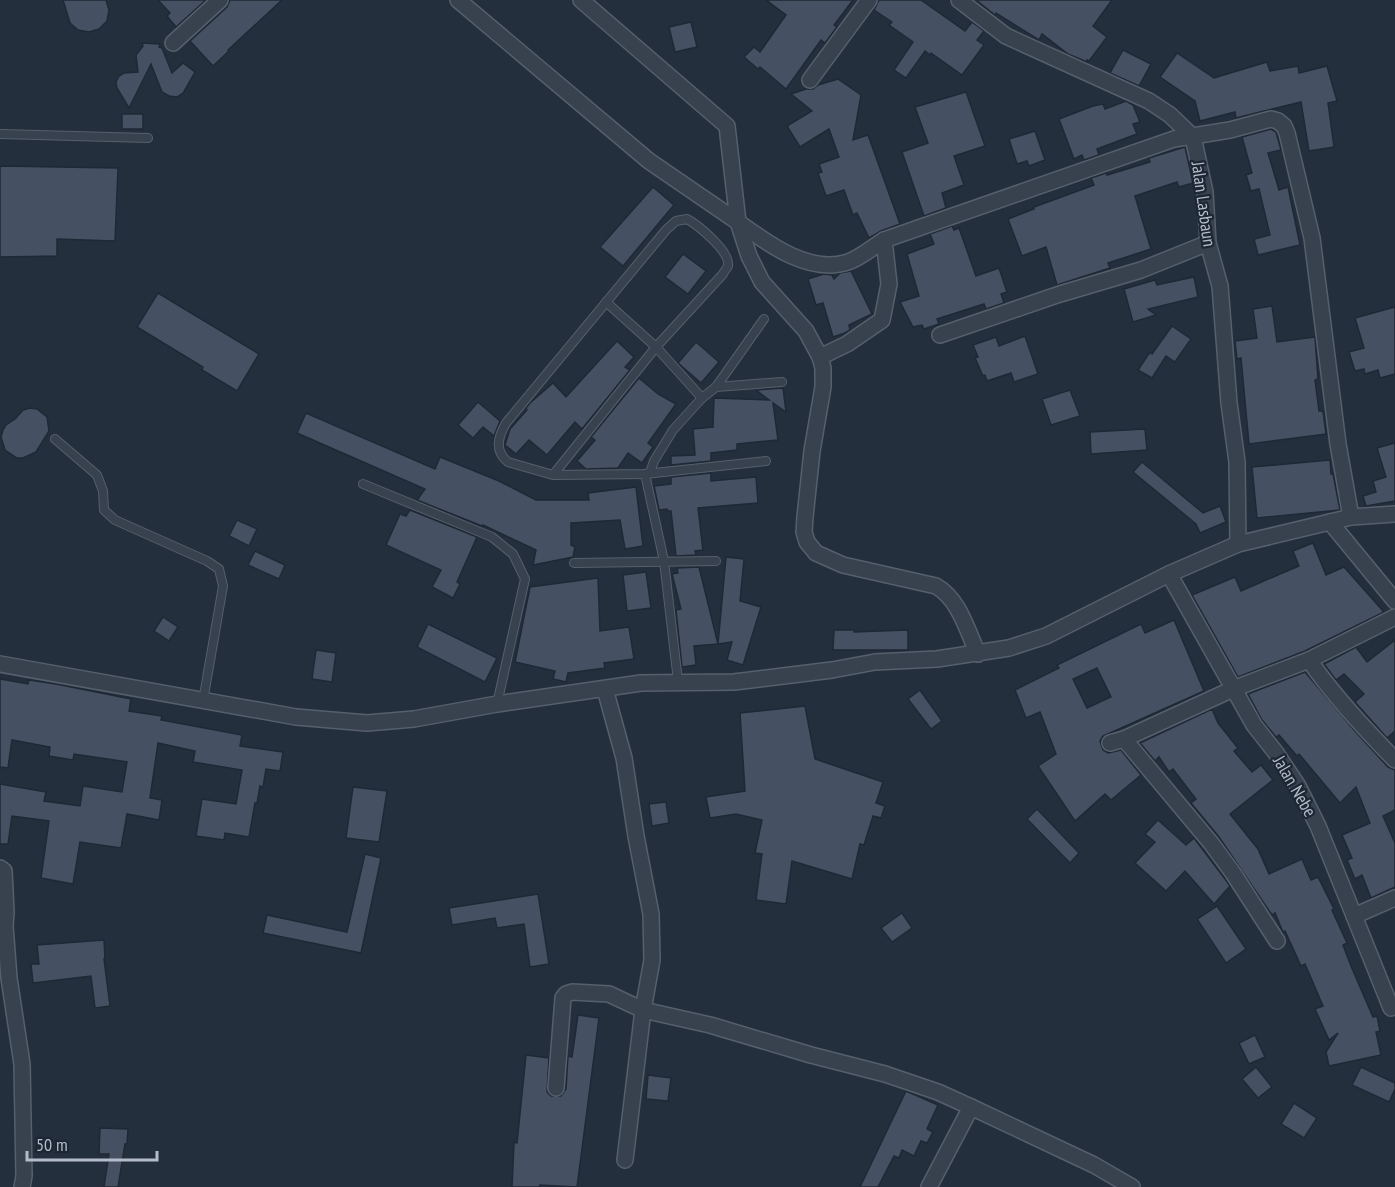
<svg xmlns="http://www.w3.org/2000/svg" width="1395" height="1187" viewBox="0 0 1395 1187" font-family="'PT Sans Narrow',sans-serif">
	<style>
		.building { fill: #455162; stroke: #1f2835; stroke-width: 1.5; fill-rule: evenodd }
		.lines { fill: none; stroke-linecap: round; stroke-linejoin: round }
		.service-casing { stroke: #565f6c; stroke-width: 10 }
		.minor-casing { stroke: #565f6c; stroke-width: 18 }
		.service { stroke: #38414e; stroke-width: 8 }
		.minor { stroke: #38414e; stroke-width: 15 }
		.labels { text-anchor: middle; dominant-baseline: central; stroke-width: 4.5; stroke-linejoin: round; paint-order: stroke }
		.street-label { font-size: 18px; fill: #b4bcc9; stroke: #1d2633 }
	</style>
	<rect width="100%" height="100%" fill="#242f3e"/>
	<g class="building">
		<path d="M63,0H106L109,10L107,21L99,29L89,32L78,30L70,23Z"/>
		<path d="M158,0H206L176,27L167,16L170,13Z"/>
		<path d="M230,0H282L228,50L229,51L213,66L190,41L227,7Z"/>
		<path d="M766,0H853L834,25L837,27L825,43L821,40L786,89L760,67L758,69L744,57L754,47L760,52L786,15Z"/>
		<path d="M879,0H921L965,31L972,22L984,31L977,40L984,45L962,75L931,53L930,55L925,51L906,78L894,70L913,42L889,25L892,22L874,10Z"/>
		<path d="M976,0H1112L1093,26L1107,37L1089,61L1087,60V62L1068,54L1042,34L1039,40L996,13L995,15Z"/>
		<path d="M691,22L697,47L675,52L669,27Z"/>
		<path d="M142,43L160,44L159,47L162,48L172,73L183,63L195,72L183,93L177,97L169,96L162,92L151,64L129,108L117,88L116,82L119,76L124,73L138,72L136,55L143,46Z"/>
		<path d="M1123,50L1151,64L1139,86L1110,73Z"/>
		<path d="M1177,53L1214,78L1267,62L1270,71L1298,66L1299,73L1327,66L1337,101L1328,103L1334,147L1309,151L1301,102L1236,118L1235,112L1200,121L1195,101L1160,77Z"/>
		<path d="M838,79L861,95L853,140L868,135L900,224L881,231L869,238L857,213L853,215L844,190L826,196L818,173L822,172L819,164L839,157L829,129L800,147L787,126L812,111L791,94L806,89H813L818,85Z"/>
		<path d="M966,92L985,146L954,156L964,185L942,193L946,208L924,216L902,152L928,143L915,107Z"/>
		<path d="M1126,101L1133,105L1140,122L1133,124L1137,134L1097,149L1099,155L1084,160L1082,155L1074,159L1059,119L1093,106L1103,104L1105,109Z"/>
		<rect x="122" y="114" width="21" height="15"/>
		<path d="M1271,129L1276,132L1281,150L1268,153L1279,190L1288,187L1300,245L1258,255L1254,239L1270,235L1259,189L1251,191L1246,175L1252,173L1242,137Z"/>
		<path d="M1035,131L1045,160L1029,166L1027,161L1017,164L1009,139Z"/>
		<path d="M1185,147L1193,183L1179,187L1177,182L1135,196L1151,249L1108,263L1110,268L1057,285L1046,247L1022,256L1008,219L1034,209V207L1094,185L1091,178L1106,173L1107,175L1150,162L1149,158Z"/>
		<path d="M0,166L118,168L115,241L57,239V256L0,257Z"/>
		<path d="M653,187L674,205L623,266L600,247Z"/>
		<path d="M952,226L954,230L959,228L976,276L999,268L1007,292L1001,294L1004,303L986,309L984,304L937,319L939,324L924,329L922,325L913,327L900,302L919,296L907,254L934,244L930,234Z"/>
		<path d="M683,254L706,271L688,294L665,277Z"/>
		<path d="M851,271L872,314L849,325L850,330L845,333L833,337L823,303L816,305L808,279L824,274L832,275L834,279L840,273Z"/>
		<path d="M1194,277L1198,297L1148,309L1156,315L1133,322L1124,289L1155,280L1157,285Z"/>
		<path d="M158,293L259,354L237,391L202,370L203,367L137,327Z"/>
		<path d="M1272,306L1277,342L1315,337L1318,379L1315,380L1319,411H1323L1326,434L1249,444L1241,358L1237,359L1235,341L1257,338L1253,309Z"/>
		<path d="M1395,307V374L1380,378L1378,370L1365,374L1364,369L1355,371L1349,352L1364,348L1355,318Z"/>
		<path d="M1172,326L1191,339L1175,362L1166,356L1152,378L1138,370L1150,352L1152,354Z"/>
		<path d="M1025,336L1038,374L1014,382L1011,373L987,381L985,375L983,376L975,358L978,357L973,345L996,337L999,346Z"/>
		<path d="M617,341L634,357L625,367L630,370L582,429L575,422L547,455L529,440L516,454L505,445L510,429L527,410L526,408L530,403L553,383L566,397Z"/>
		<path d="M696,342L719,362L701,383L678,363Z"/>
		<path d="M639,378L658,394L676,404L648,443L653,447L642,463L628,453L618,468L586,469L577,461L595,440L591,437Z"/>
		<path d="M783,388L786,412L773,403L778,440L737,444V450L711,453V461L671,465V456L695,455L693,429L713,427L714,398L769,400L756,390Z"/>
		<path d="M1070,390L1080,416L1051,425L1042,399Z"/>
		<path d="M478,402L500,421L494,436L483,427L473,438L458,425Z"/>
		<path d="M30,408L37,409L47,417L49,431L36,452L23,458H17L5,450L1,437L3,430L6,425L15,419L23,410Z"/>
		<path d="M306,413L435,469L440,457L499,481L536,500H589L588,493L636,487L643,546L625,549L620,520L571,523V545L575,547L573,557L533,565L536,550L483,525L482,526L417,500L425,489L297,433Z"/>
		<path d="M1145,429L1147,450L1091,454L1090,432Z"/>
		<path d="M1395,443V501L1366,506L1363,496L1376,492L1373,481L1386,477L1377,448Z"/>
		<path d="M1330,460L1331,474H1333L1340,510L1257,518L1252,467Z"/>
		<path d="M1142,462L1203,513L1220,506L1226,522L1200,533L1196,524L1133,472Z"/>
		<path d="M711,473V481L756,477L758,503L698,508L703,550L695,551L696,555L676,556L671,511H667V509L659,510L654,486L671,484V477Z"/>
		<path d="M410,510L477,537L457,582L460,584L453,598L432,587L441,570L386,545L400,514L406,516Z"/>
		<path d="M237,520L257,529L249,546L229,536Z"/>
		<path d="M1313,543L1326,575L1344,567L1384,612L1305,651L1238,677L1192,595L1235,577L1241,591L1280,574L1299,566L1293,551Z"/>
		<path d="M255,551L285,565L279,579L248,565Z"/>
		<path d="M726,557L744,559L740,601L761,607L743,665L727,660L732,642L718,644Z"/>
		<path d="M699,567L718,644L694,646L696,665L682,667L676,610L681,609L672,574L678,573L677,568Z"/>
		<path d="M646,572L651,608L627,611L623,575Z"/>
		<path d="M598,578L600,631L629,627L634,659L604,663L605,668L568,673L566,682L553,679L555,671L515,662L530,587Z"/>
		<path d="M163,617L178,627L169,641L154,631Z"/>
		<path d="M1174,620L1204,691L1103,736L1100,741L1103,750L1108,753L1121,750L1141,775L1111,800L1105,794L1075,821L1038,766L1056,754L1040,712L1026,718L1015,690L1059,668L1057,665L1141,624L1145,633ZM1097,668L1111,697L1087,708L1073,679Z"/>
		<path d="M428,624L497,658L485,682L417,647Z"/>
		<path d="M834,630H854V632L908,630V650H833Z"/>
		<path d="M1395,640V731L1387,738L1355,702L1364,694L1344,674L1336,680L1324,664L1356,647L1367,662Z"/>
		<path d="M316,650L336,653L332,682L312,679Z"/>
		<path d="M1305,672L1354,730L1388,767L1395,770V810L1383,816L1395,843V887L1371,898L1362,875L1355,879L1347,860L1352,858L1342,835L1370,823L1356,787L1340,803L1299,754L1297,756L1279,735L1276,737L1262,720L1248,694Z"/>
		<path d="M0,679L28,684L29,680L56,684L131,699L129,711L162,716L161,720L242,735L240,746L283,752L280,771L266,769L263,787L260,786L257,803H255L249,837L225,833L224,840L196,836L202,799L236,804L242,770L193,762L195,751L158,743L150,798L162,800L159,820L127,814L121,848L80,842L73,884L41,878L49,821L12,816L8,844H0V784L46,792L44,801L80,806L83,786L122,792L127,762L74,754L73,760L49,756L50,747L12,740L8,768L0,767Z"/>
		<path d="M920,690L942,721L931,729L908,699Z"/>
		<path d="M805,706L815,759L883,782L876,803L885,806L881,818L873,816L864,845L860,844L852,879L792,861L786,904L756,900L762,854L755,853L762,820L736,814L710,818L706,797L745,791L740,713Z"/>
		<path d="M1212,709L1218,723L1238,748L1234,751L1252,772L1261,765L1273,780L1230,814L1258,849L1269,874L1302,859L1311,880L1318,877L1334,909L1332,910L1347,943L1343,945L1351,966L1373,1017L1377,1016L1380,1031L1376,1032L1381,1055L1329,1066L1326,1052L1338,1033L1329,1040L1315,1009L1323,1006L1305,964L1301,966L1285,931L1283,932L1275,913L1272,915L1219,837L1191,803L1196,799L1173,769L1169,772L1159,757L1155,761L1140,743Z"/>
		<path d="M353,787L387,791L379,842L346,838Z"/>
		<path d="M666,802L669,823L652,826L649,804Z"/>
		<path d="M1037,809L1079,853L1070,863L1027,819Z"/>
		<path d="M1158,820L1186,845L1194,838L1225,879L1230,886L1214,904L1185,871L1166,891L1135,863L1155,842L1145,834Z"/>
		<path d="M365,854L381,858L361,953L263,933L267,915L347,932Z"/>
		<path d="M538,894L549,964L530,967L524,924L497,928L495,918L452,925L449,908Z"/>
		<path d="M1217,906L1246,949L1226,963L1197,919Z"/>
		<path d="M902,913L912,928L892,942L881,928Z"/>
		<path d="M104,940L105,959H104L110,1006L95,1008L91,976L33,983L31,964H39L37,945Z"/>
		<path d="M578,1015L599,1018L577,1187L540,1185L539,1187H512L514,1142L517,1143L526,1055L549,1058L547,1092L551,1096H561L566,1089L568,1056L572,1057Z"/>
		<path d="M1255,1035L1265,1057L1249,1064L1239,1043Z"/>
		<path d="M1256,1067L1272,1087L1258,1098L1242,1079Z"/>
		<path d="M1361,1067L1395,1083V1089L1389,1102L1352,1085Z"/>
		<path d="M648,1075L671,1078L668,1101L646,1099Z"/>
		<path d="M906,1091L938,1105L927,1129L933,1132L927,1143L921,1141L914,1156L902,1150L899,1158L894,1156L878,1187H860Z"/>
		<path d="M1294,1103L1317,1118L1304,1138L1281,1124Z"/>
		<path d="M100,1128L128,1129L127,1144H125L118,1187H104L109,1154H99Z"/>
	</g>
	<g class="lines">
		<g class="service-casing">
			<g id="service">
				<path d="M0,134L148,138"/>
				<path d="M606,302L656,347L702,398"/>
				<path d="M716,387L782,382"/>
				<path d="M55,439L97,475L103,491L104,510L115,520L207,561L219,569L223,586L203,701"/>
				<path d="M553,475L656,347L723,274C724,271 727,269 728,266C731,252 698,225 687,219L676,221L666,230L506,423C498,437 494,451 508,462L553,475L645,474L766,461"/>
				<path d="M363,484L492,537L513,554L525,579L497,704"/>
				<path d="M574,563L716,561"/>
				<path d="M678,681L664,561L645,474L650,473L654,461L673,430L702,398L716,387L764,319"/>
			</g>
		</g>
		<g class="minor-casing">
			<g id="minor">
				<path d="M458,0L649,161L738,222L749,256L762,282L806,331L820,357L823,368V387L812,451L805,517L804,532L807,542L816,553L843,565L936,586C959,599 967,630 978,654"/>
				<path d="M581,0L727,126L738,222C767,243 809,275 848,262C860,258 873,247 884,240L1174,139L1230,130L1271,119L1278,121L1284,126L1287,133L1312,238L1338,444L1351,517"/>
				<path d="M959,0L1006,36L1149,101L1170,115L1193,137L1205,192L1208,243L1220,286L1229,403L1237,462L1238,544"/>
				<path d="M173,43L220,0"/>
				<path d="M810,80L869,0"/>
				<path d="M940,335L1060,294L1141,270L1208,243"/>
				<path d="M820,357L847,344L882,320L889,284L884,240"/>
				<path d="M1330,522L1395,601"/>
				<path d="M1169,574L1254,725L1276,753L1298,786L1318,826L1391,1008L1395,1006"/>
				<path d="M1309,660C1334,696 1364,728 1395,760"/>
				<path d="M0,664L296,717L367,723L414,719L497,704L641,683L734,682L832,670L875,662L937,659L1009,648L1046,636L1169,574L1238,544L1351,517L1395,514"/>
				<path d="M605,689L624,758L636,836L651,914L652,960L643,1010L625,1160"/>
				<path d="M1124,739L1211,843L1233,873L1277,941"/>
				<path d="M1110,743L1124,739L1233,689L1309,660L1395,617"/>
				<path d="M0,868L4,871L6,912L5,926L9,978L22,1064L24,1176L22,1187"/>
				<path d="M1354,916L1395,898"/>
				<path d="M556,1088L563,998L566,994L572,992L609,994L643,1010L710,1025L811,1055L885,1074L938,1092L971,1107L929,1187"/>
				<path d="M971,1107L1094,1165L1132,1187"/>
			</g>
		</g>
		<use href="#service" class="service"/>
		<use href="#minor" class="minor"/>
	</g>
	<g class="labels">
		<g class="street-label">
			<text transform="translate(1204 204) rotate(82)">Jalan Lasbaun</text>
			<text transform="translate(1295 786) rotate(60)">Jalan Nebe</text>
		</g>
	</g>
	<path d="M27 1151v9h130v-9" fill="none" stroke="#b4bcc9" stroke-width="3"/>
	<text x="36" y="1151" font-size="18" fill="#b4bcc9" stroke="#1d2633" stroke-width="4.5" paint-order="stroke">50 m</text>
</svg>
